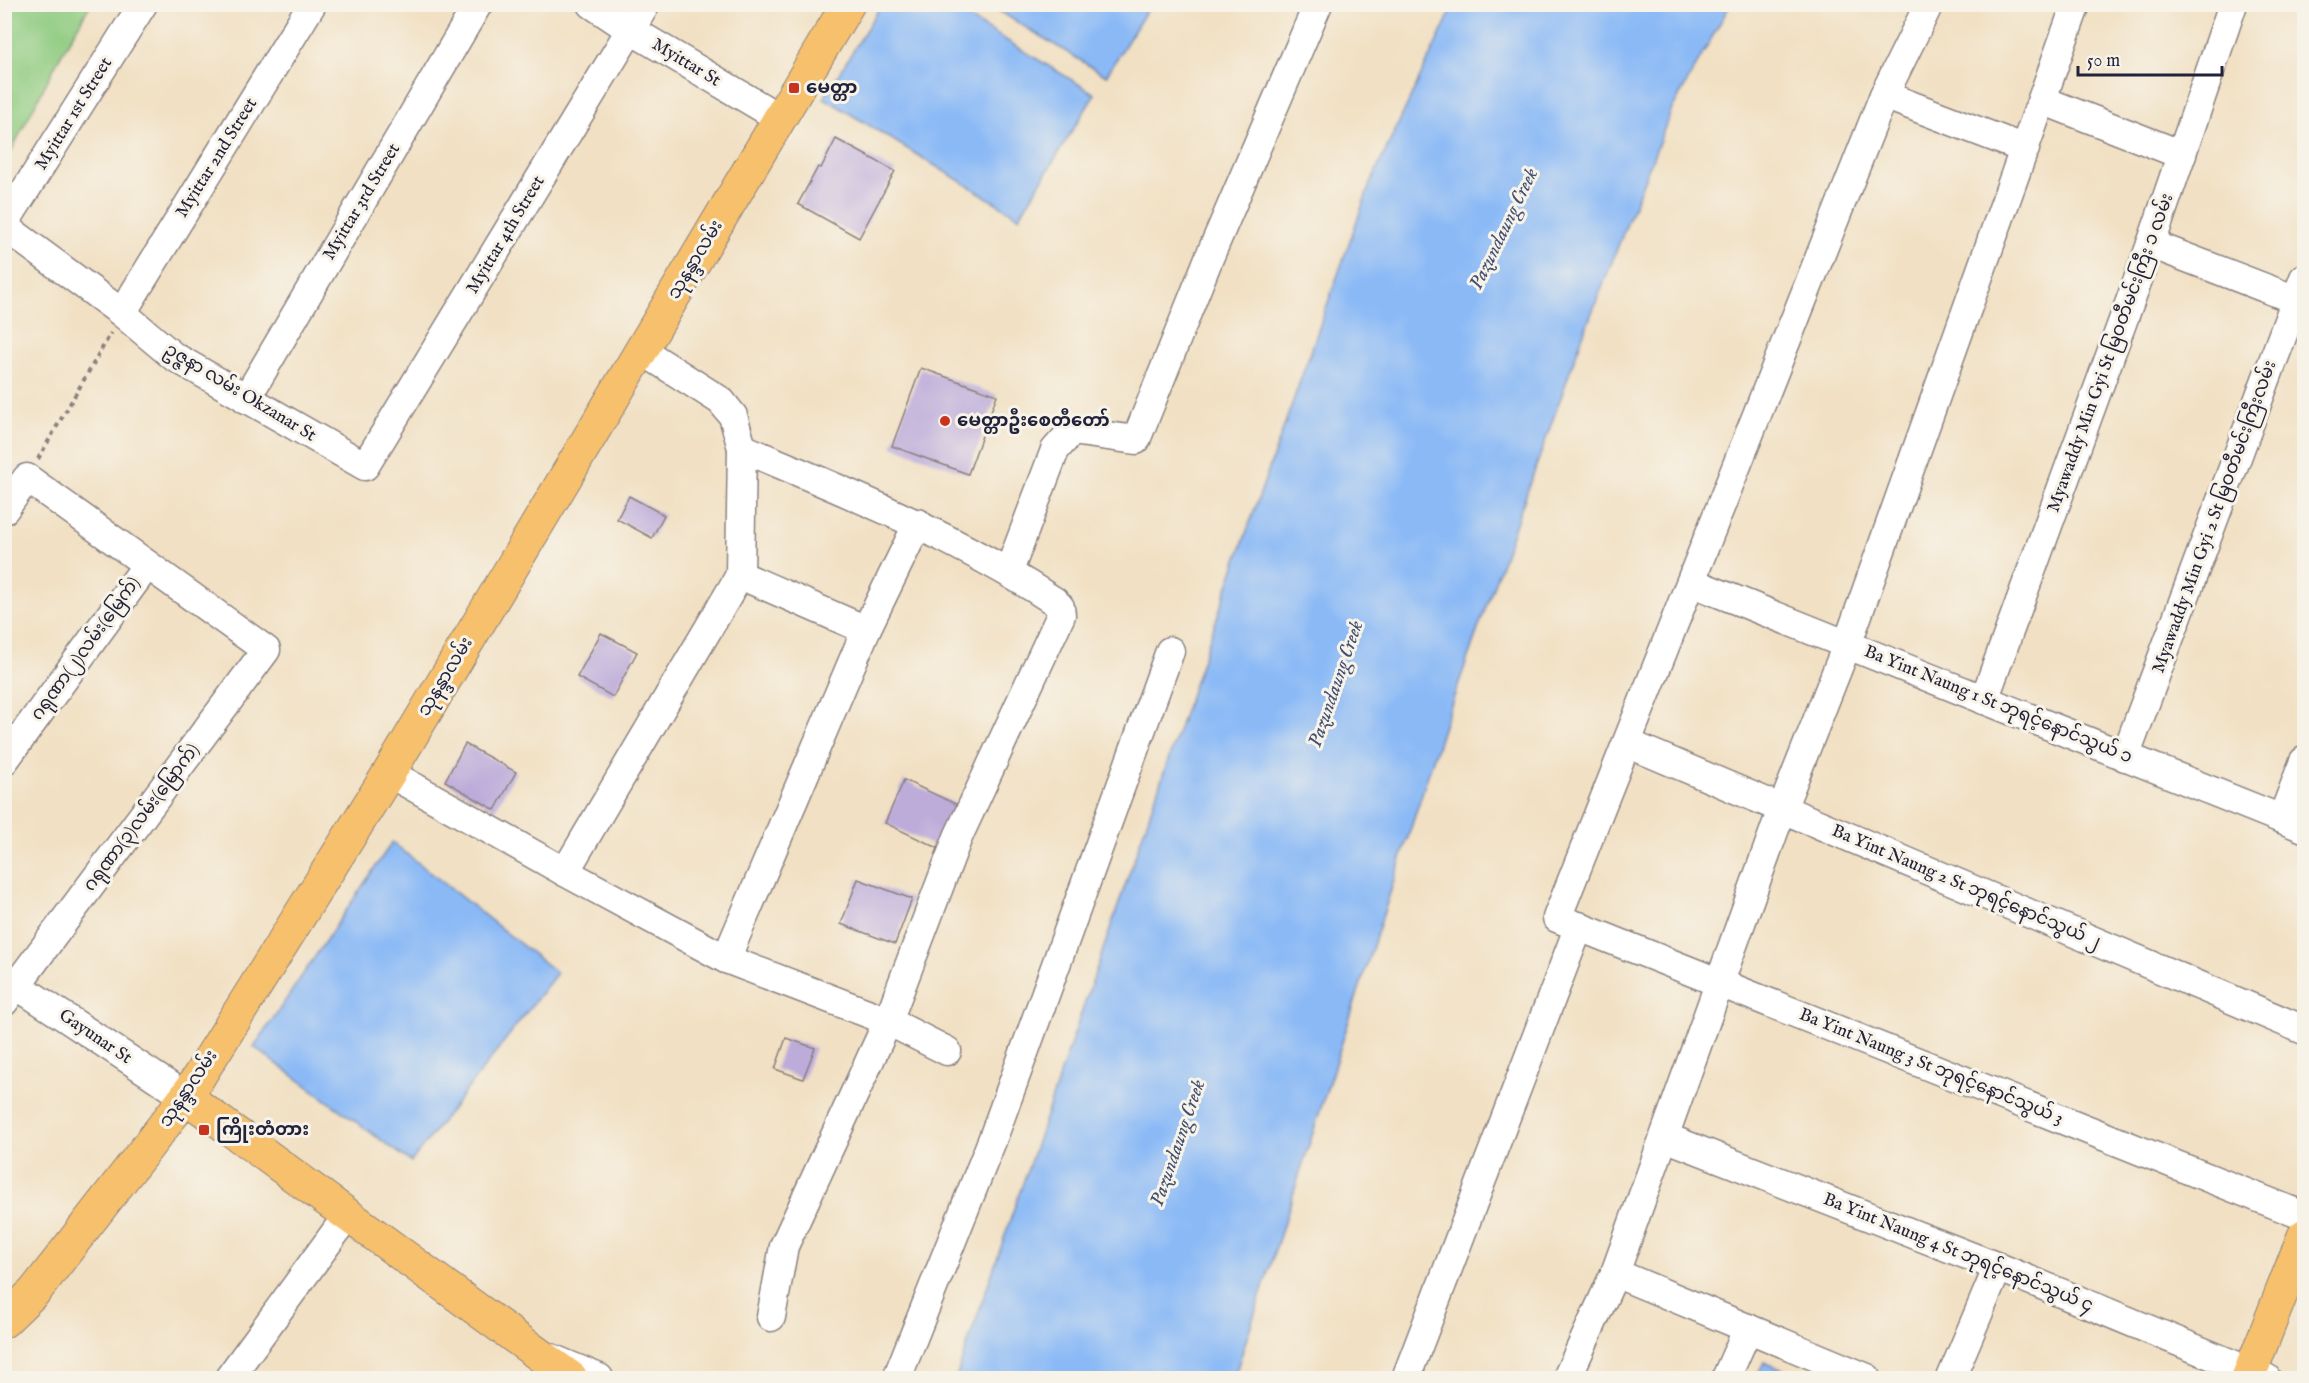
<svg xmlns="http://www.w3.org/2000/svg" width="2309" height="1383" viewBox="0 0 2309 1383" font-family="'IM FELL English','Noto Sans Myanmar',serif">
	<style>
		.green { fill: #8ecb80; stroke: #58765e; stroke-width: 1.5 }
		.water { fill: #8ab9f6; stroke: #566e98; stroke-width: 1.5 }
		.building { fill: #bdacda }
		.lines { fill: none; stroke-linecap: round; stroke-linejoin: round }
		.minor-casing { stroke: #8a817f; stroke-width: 31 }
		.major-casing { stroke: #8a817f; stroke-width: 35 }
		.path { stroke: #8a817f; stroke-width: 4; stroke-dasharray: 4.5 4.5; stroke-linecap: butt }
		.minor { stroke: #fff; stroke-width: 28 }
		.major { stroke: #f7c06c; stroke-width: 33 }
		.poi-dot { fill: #c8321e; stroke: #f7f3e8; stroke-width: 2 }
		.labels { text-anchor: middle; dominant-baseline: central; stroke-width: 6; stroke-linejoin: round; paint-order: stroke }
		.street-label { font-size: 18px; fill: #22223b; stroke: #f7f3e8 }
		.poi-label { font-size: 18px; font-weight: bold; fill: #22223b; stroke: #f7f3e8; text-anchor: start }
		.water-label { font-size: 20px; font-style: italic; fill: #414f73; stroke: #f7f3e8 }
	</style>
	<rect width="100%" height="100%" fill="#f7f3e8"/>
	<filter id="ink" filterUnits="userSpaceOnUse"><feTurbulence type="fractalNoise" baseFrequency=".0167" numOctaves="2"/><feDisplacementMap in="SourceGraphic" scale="12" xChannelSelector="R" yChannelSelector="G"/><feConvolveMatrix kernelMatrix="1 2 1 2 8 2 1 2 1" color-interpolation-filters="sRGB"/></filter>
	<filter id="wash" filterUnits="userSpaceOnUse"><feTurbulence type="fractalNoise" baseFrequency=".008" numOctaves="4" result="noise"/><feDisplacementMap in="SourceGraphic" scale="24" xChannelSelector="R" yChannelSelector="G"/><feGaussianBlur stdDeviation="1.35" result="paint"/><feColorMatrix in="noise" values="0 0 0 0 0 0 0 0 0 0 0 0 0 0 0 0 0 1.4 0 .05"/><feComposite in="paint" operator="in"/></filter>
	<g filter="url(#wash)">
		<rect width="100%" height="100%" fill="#f1e0c3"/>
		<path class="green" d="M5,4L90,5L56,64L5,163Z"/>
		<g class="water">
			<path d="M881,5H948L1095,94L1019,217L824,98Z"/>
			<path d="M989,5H1150L1106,76Z"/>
			<path d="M1454,5H1730L1672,109L1582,338L1446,719L1234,1378H956L1244,539L1370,184Z"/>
			<path d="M392,842L557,973L411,1162L254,1047Z"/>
			<path d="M1764,1362L1803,1378H1756Z"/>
		</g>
		<g id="blocks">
			<g class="building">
				<path d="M836,139L895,171L859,238L798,204L818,167L821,168Z"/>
				<path d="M921,368L997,395L968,474L892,446Z"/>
				<path d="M629,496L664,515L652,538L617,519Z"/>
				<path d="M601,633L637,652L613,697L577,677Z"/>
				<path d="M465,744L516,772L495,810L445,781Z"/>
				<path d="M904,780L960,806L940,849L885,823Z"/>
				<path d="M858,879L912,899L895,944L841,924Z"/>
				<path d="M786,1038L815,1048L803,1079L775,1069Z"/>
			</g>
		</g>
	</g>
	<g filter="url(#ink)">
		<use href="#blocks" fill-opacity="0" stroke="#8a817f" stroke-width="1.5"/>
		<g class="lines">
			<g class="minor-casing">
				<g id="minor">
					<path d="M592,4L631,30L781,119"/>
					<path d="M1884,95L1929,4"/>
					<path d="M2042,100L2182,155"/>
					<path d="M2025,149L1884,95L1557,918L2304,1216"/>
					<path d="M4,224L143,4"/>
					<path d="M4,226L122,313L173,356L365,466L646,4"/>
					<path d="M2151,244L2304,303"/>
					<path d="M122,313L312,4"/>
					<path d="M246,399L478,4"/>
					<path d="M742,448C851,494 955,536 1054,601L1060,607L1061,615L958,837L888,1021L784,1246L771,1317"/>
					<path d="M4,510L27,478L266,650L4,1002"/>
					<path d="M1009,571L1055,450L1072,431L1136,440L1209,258L1318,4"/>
					<path d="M740,575L866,630"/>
					<path d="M1691,582L2304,828"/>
					<path d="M1984,700L2151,244L2233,4"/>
					<path d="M1627,743L2304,1030"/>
					<path d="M2125,757L2304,278"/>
					<path d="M4,761L147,565"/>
					<path d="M389,773L565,872L726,959L888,1021L947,1051"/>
					<path d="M2282,819L2304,761"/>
					<path d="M565,872L740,575L742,448L733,416L721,401L641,350"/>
					<path d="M726,959L866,630L918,523"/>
					<path d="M4,977L186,1097"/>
					<path d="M1665,1137L1998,1267L2266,1378"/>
					<path d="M1615,1273L1867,1378"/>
					<path d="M551,1358L599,1378"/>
					<path d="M229,1378L348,1215"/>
					<path d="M897,1378L993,1138L1170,651"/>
					<path d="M1406,1378L1579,926"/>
					<path d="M1567,1378L1615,1273L1782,809L1847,645L2076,4"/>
					<path d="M1726,1378L1748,1328"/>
					<path d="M1951,1378L1998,1267"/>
				</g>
			</g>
			<g class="major-casing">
				<g id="major">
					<path d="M186,1097L571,1378"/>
					<path d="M4,1321L35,1291L186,1097L389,773L848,4"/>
					<path d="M2248,1378L2304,1236"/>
				</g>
			</g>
			<path class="path" d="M38,459L111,333"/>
			<use href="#minor" class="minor"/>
			<use href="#major" class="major"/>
		</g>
	</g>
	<g class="poi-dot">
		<rect x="788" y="82" width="12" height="12" rx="3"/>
		<circle cx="945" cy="421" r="6"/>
		<rect x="198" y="1124" width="12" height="12" rx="3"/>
	</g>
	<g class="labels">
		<g class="street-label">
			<text transform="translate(686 63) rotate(31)">Myittar St</text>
			<text transform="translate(74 114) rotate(-58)">Myittar 1st Street</text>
			<text transform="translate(217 158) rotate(-58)">Myittar 2nd Street</text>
			<text transform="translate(362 202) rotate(-59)">Myittar 3rd Street</text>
			<text transform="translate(506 235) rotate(-59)">Myittar 4th Street</text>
			<text transform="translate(696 260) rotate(-59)">သုနန္ဒာလမ်း</text>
			<text transform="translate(2111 353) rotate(-70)">Myawaddy Min Gyi St မြဝတီမင်းကြီး ၁ လမ်း</text>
			<text transform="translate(240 393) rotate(31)">ဥဇ္ဇနာ လမ်း Okzanar St</text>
			<text transform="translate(2215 517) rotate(-70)">Myawaddy Min Gyi 2 St မြဝတီမင်းကြီးလမ်း</text>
			<text transform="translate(86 649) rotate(-54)">ဂရုဏာ(၂)လမ်း(မြေက်)</text>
			<text transform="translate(446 677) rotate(-59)">သုနန္ဒာလမ်း</text>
			<text transform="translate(1998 705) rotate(22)">Ba Yint Naung 1 St ဘုရင့်နောင်သွယ် ၁</text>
			<text transform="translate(142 818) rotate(-53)">ဂရုဏာ(၃)လမ်း(မြောက်)</text>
			<text transform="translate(1966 887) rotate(23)">Ba Yint Naung 2 St ဘုရင့်နောင်သွယ် ၂</text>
			<text transform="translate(95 1037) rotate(34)">Gayunar St</text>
			<text transform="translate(1931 1067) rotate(22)">Ba Yint Naung 3 St ဘုရင့်နောင်သွယ် 3</text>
			<text transform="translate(189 1089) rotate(-56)">သုနန္ဒာလမ်း</text>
			<text transform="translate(1958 1253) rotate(22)">Ba Yint Naung 4 St ဘုရင့်နောင်သွယ် ၄</text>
		</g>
		<g class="poi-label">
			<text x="806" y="88">မေတ္တာ</text>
			<text x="957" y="421">မေတ္တာဦးစေတီတော်</text>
			<text x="216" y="1130">ကြိုးတံတား</text>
		</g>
		<g class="water-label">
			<text transform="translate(1504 229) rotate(-64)">Pazundaung Creek</text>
			<text transform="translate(1336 684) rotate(-71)">Pazundaung Creek</text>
			<text transform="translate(1178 1143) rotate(-71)">Pazundaung Creek</text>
		</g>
	</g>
	<rect width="2309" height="1383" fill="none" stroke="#f7f3e8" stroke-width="24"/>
	<path d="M2078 66v9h144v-9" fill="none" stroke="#22223b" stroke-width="3"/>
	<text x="2087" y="66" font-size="18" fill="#22223b" stroke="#f7f3e8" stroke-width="4.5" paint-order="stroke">50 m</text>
</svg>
